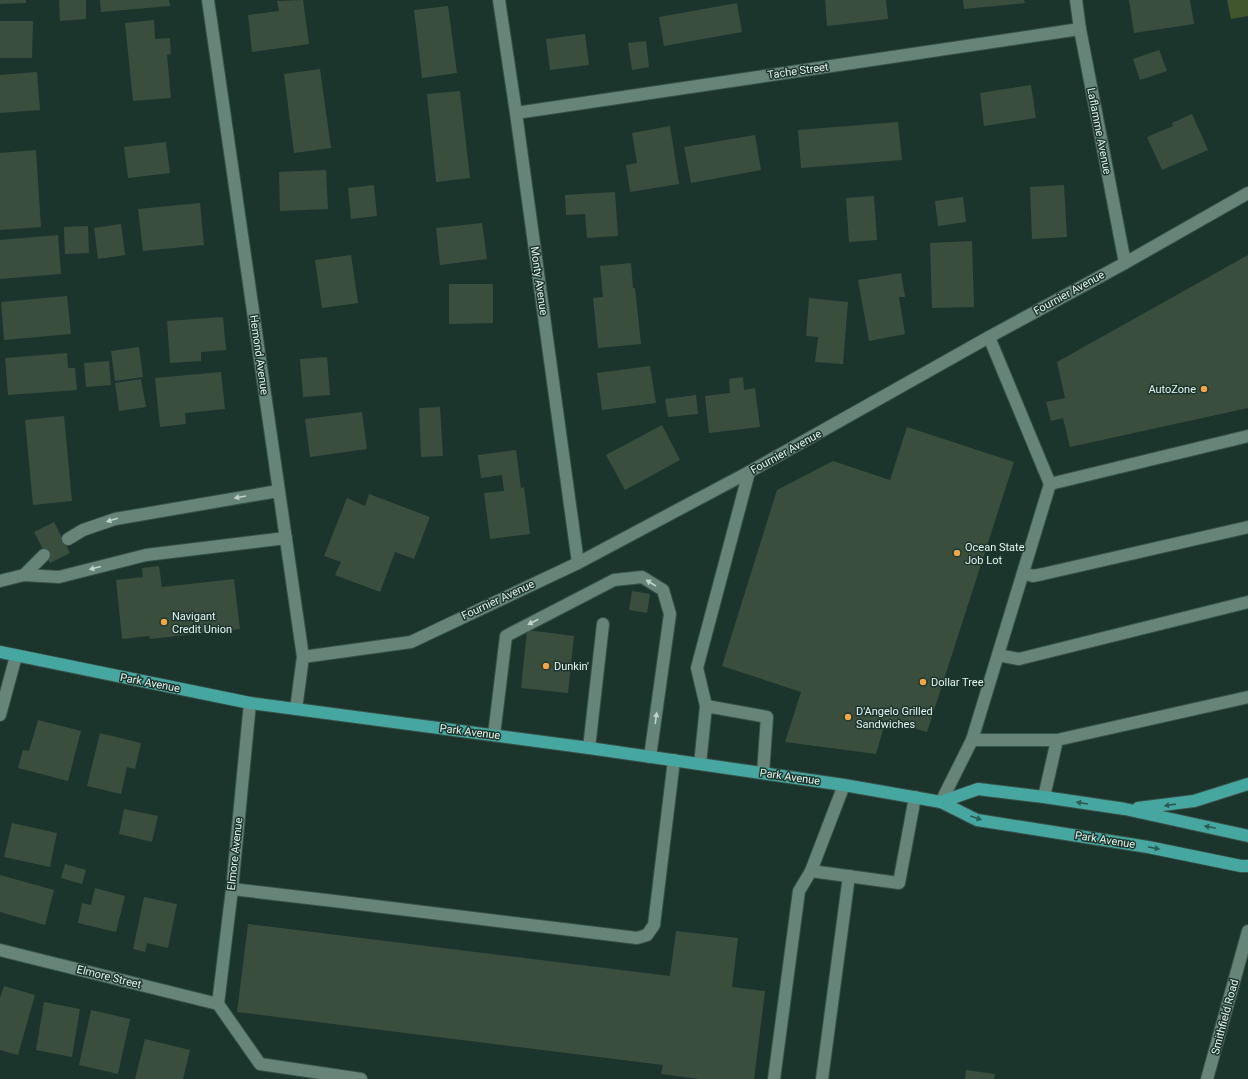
<svg xmlns="http://www.w3.org/2000/svg" width="1248" height="1079" viewBox="0 0 1248 1079" font-family="Roboto,sans-serif">
	<style>
		.green { fill: #42562d }
		.building { fill: #3a4e3e }
		.lines { fill: none; stroke-linecap: round; stroke-linejoin: round }
		.lane-casing { stroke: #385149; stroke-width: 14 }
		.street-casing { stroke: #385149; stroke-width: 14 }
		.secondary-casing { stroke: #385149; stroke-width: 14 }
		.primary-casing { stroke: #385149; stroke-width: 14 }
		.lane { stroke: #678479; stroke-width: 12 }
		.street { stroke: #678479; stroke-width: 12 }
		.secondary { stroke: #678479; stroke-width: 12 }
		.primary { stroke: #46a7a0; stroke-width: 12 }
		.oneway { fill: #bfd3cc }
		.oneway2 { fill: #2a5d55 }
		.poi-dot { fill: #f2a542; stroke: #1b352d; stroke-width: 1.5 }
		.labels { text-anchor: middle; dominant-baseline: central; stroke-width: 3; stroke-linejoin: round; paint-order: stroke }
		.street-label { font-size: 11px; fill: #e5f5ef; stroke: #1b352d }
		.poi-label { font-size: 11px; fill: #e5f5ef; stroke: #1b352d; text-anchor: start }
	</style>
	<rect width="100%" height="100%" fill="#1b352d"/>
	<path class="green" d="M1227,0H1248V16L1231,19Z"/>
	<g class="building">
		<path d="M0,0H26V3L0,4Z"/>
		<path d="M59,0H86V19L60,21Z"/>
		<path d="M100,0H169L170,6L101,12Z"/>
		<path d="M303,0L309,44L252,52L248,15L279,11L277,1Z"/>
		<path d="M825,0H886L888,19L827,26Z"/>
		<path d="M963,0H1024L1025,3L964,9Z"/>
		<path d="M1129,0H1190L1194,24L1134,33Z"/>
		<path d="M737,3L742,32L664,46L659,17Z"/>
		<path d="M448,6L457,73L422,78L414,10Z"/>
		<path d="M154,20L155,39L170,38L171,54L167,55L171,98L133,101L125,23Z"/>
		<path d="M0,21H33L32,58H0Z"/>
		<path d="M585,34L589,65L550,70L546,39Z"/>
		<path d="M646,41L649,67L632,70L628,43Z"/>
		<path d="M1159,50L1167,71L1140,80L1133,59Z"/>
		<path d="M320,69L331,148L294,153L284,74Z"/>
		<path d="M37,72L40,110L0,113V75Z"/>
		<path d="M1031,85L1036,118L984,126L980,93Z"/>
		<path d="M460,91L470,178L436,182L427,94Z"/>
		<path d="M1192,114L1208,150L1162,170L1147,137L1173,126L1172,123Z"/>
		<path d="M898,122L902,160L801,168L798,130Z"/>
		<path d="M670,126L679,184L630,192L626,165L637,163L632,133Z"/>
		<path d="M755,135L761,170L691,183L684,147Z"/>
		<path d="M166,142L170,173L128,178L124,147Z"/>
		<path d="M36,150L41,227L0,230V153Z"/>
		<path d="M326,170L328,209L280,211L279,172Z"/>
		<path d="M374,185L377,216L351,219L348,188Z"/>
		<path d="M1064,185L1067,237L1032,239L1030,187Z"/>
		<path d="M615,192L618,236L587,238L585,214L566,215L565,195Z"/>
		<path d="M874,196L877,240L849,242L846,198Z"/>
		<path d="M963,197L966,222L938,226L935,201Z"/>
		<path d="M200,203L204,245L143,251L138,209Z"/>
		<path d="M482,223L487,259L440,265L436,228Z"/>
		<path d="M121,224L125,255L98,259L94,228Z"/>
		<path d="M88,226L89,253L65,254L64,227Z"/>
		<path d="M58,235L61,274L0,279V240Z"/>
		<path d="M972,241L974,307L932,308L930,243Z"/>
		<path d="M351,255L358,303L322,308L315,260Z"/>
		<path d="M1248,255V408L1070,447L1063,418L1051,421L1046,402L1065,398L1057,362Z"/>
		<path d="M631,263L633,288H635L641,344L598,348L593,298L603,297L600,266Z"/>
		<path d="M901,273L905,297H899L905,334L869,341L858,280Z"/>
		<path d="M449,284H493V323L449,324Z"/>
		<path d="M67,296L71,334L4,340L1,302Z"/>
		<path d="M809,298L848,302L843,364L815,362L818,337L806,336Z"/>
		<path d="M223,317L226,350L201,352V361L170,363L167,321Z"/>
		<path d="M139,347L143,377L115,381L111,351Z"/>
		<path d="M67,353L68,368H75L77,390L8,395L5,358Z"/>
		<path d="M327,357L330,395L303,397L300,359Z"/>
		<path d="M109,361L111,385L86,387L84,363Z"/>
		<path d="M650,366L656,403L602,410L597,373Z"/>
		<path d="M221,372L225,409L185,413L186,424L160,427L155,378Z"/>
		<path d="M743,377L744,390L755,388L760,427L709,433L705,396L730,393L729,379Z"/>
		<path d="M141,379L146,407L119,411L115,383Z"/>
		<path d="M696,395L698,414L668,417L665,399Z"/>
		<path d="M440,407L443,456L421,457L419,408Z"/>
		<path d="M362,412L367,449L310,457L305,419Z"/>
		<path d="M64,416L72,501L33,505L25,420Z"/>
		<path d="M662,425L680,460L625,490L606,455Z"/>
		<path d="M907,427L1014,462L927,732L886,720L876,754L785,742L801,692L722,666L777,490L833,461L890,480Z"/>
		<path d="M516,450L521,488L524,487L530,534L490,539L484,493L504,491L502,475L481,478L478,455Z"/>
		<path d="M369,494L430,517L414,559L395,552L380,592L335,575L341,562L324,556L347,498L365,506Z"/>
		<path d="M54,522L70,553L50,563L34,532Z"/>
		<path d="M159,566L162,587L234,579L240,629L150,639L149,636L122,639L116,580L143,577L142,568Z"/>
		<path d="M632,591L650,594L647,613L629,610Z"/>
		<path d="M527,630L574,636L568,693L521,688Z"/>
		<path d="M38,720L81,731L68,781L18,768L23,750L29,751Z"/>
		<path d="M100,733L141,743L135,769L127,767L121,794L87,786Z"/>
		<path d="M124,809L158,816L152,842L119,834Z"/>
		<path d="M12,823L57,833L50,867L4,857Z"/>
		<path d="M65,864L86,870L82,884L61,878Z"/>
		<path d="M0,875L54,890L45,925L0,912Z"/>
		<path d="M95,888L125,896L116,932L78,923L82,903L91,905Z"/>
		<path d="M144,897L177,904L168,948L147,943L145,952L133,949Z"/>
		<path d="M248,924L670,976L676,931L738,938L732,987L765,991L754,1079H699L661,1074L663,1065L237,1012Z"/>
		<path d="M4,986L35,995L18,1055L0,1050V998Z"/>
		<path d="M44,1002L80,1009L72,1057L36,1050Z"/>
		<path d="M91,1010L130,1019L118,1074L79,1065Z"/>
		<path d="M145,1039L190,1050L183,1079H135Z"/>
		<path d="M966,1070L995,1074L994,1079H965Z"/>
	</g>
	<g class="lines">
		<g class="lane-casing">
			<g id="lane">
				<path d="M1050,484L1248,436"/>
				<path d="M68,539L83,530L115,519L278,491"/>
				<path d="M1023,573L1033,576L1043,574L1248,527"/>
				<path d="M24,575L44,555"/>
				<path d="M0,581L24,575L59,577L146,555L286,538"/>
				<path d="M998,655L1019,659L1248,602"/>
				<path d="M706,706L697,668L749,472"/>
				<path d="M494,735L506,636L614,580L642,577L663,590L670,614L650,757"/>
				<path d="M972,740L1050,484L989,337"/>
				<path d="M589,748L603,624"/>
				<path d="M700,764L706,706L767,717L763,773"/>
				<path d="M1044,797L1057,740L1248,697"/>
				<path d="M941,802L972,740H1057"/>
				<path d="M811,871L899,883L915,797"/>
				<path d="M232,889L334,901L637,938L647,935L654,925L674,760"/>
				<path d="M218,1004L260,1064L361,1079"/>
				<path d="M774,1079L799,891L811,871L844,785"/>
				<path d="M822,1079L849,876"/>
			</g>
		</g>
		<g class="street-casing">
			<g id="street">
				<path d="M208,0L303,657L296,709"/>
				<path d="M499,0L516,113L578,563"/>
				<path d="M1076,0L1080,29L1125,263"/>
				<path d="M516,113L1080,29"/>
				<path d="M303,657L411,642L578,563L749,472L989,337L1125,263L1248,193"/>
				<path d="M0,715L16,656"/>
				<path d="M0,950L218,1004L232,889L250,703"/>
			</g>
		</g>
		<g class="secondary-casing">
			<path id="secondary" d="M1207,1079L1248,931"/>
		</g>
		<g class="primary-casing">
			<g id="primary">
				<path d="M0,652L250,703L589,748L844,785L941,802L977,820L1148,847L1241,866H1248"/>
				<path d="M941,802L978,789L1044,797L1125,809L1248,836"/>
				<path d="M1138,808L1194,801L1248,784"/>
			</g>
		</g>
		<use href="#lane" class="lane"/>
		<use href="#street" class="street"/>
		<use href="#secondary" class="secondary"/>
		<use href="#primary" class="primary"/>
	</g>
	<defs><path id="oneway-solid" d="M-6-.8H1V-3.2L6.5 0L1 3.2V.8H-6Z"/></defs>
	<g class="oneway">
		<use href="#oneway-solid" transform="translate(240 497) rotate(170)"/>
		<use href="#oneway-solid" transform="translate(112 520) rotate(163)"/>
		<use href="#oneway-solid" transform="translate(95 568) rotate(165)"/>
		<use href="#oneway-solid" transform="translate(651 583) rotate(-148)"/>
		<use href="#oneway-solid" transform="translate(533 622) rotate(153)"/>
		<use href="#oneway-solid" transform="translate(656 718) rotate(-82)"/>
	</g>
	<g class="oneway2">
		<use href="#oneway-solid" transform="translate(1082 803) rotate(-171)"/>
		<use href="#oneway-solid" transform="translate(1170 805) rotate(172)"/>
		<use href="#oneway-solid" transform="translate(976 818) rotate(19)"/>
		<use href="#oneway-solid" transform="translate(1210 827) rotate(-168)"/>
		<use href="#oneway-solid" transform="translate(1154 848) rotate(11)"/>
	</g>
	<g class="poi-dot">
		<circle cx="1204" cy="389" r="4"/>
		<circle cx="957" cy="553" r="4"/>
		<circle cx="164" cy="622" r="4"/>
		<circle cx="546" cy="666" r="4"/>
		<circle cx="923" cy="682" r="4"/>
		<circle cx="848" cy="717" r="4"/>
	</g>
	<g class="labels">
		<g class="street-label">
			<text transform="translate(798 71) rotate(-8)">Tache Street</text>
			<text transform="translate(1099 131) rotate(79)">Laflamme Avenue</text>
			<text transform="translate(539 281) rotate(82)">Monty Avenue</text>
			<text transform="translate(1069 293) rotate(-29)">Fournier Avenue</text>
			<text transform="translate(259 355) rotate(82)">Hemond Avenue</text>
			<text transform="translate(786 452) rotate(-29)">Fournier Avenue</text>
			<text transform="translate(498 600) rotate(-25)">Fournier Avenue</text>
			<text transform="translate(150 683) rotate(11)">Park Avenue</text>
			<text transform="translate(470 732) rotate(7)">Park Avenue</text>
			<text transform="translate(790 777) rotate(8)">Park Avenue</text>
			<text transform="translate(1105 840) rotate(9)">Park Avenue</text>
			<text transform="translate(235 854) rotate(-84)">Elmore Avenue</text>
			<text transform="translate(109 977) rotate(14)">Elmore Street</text>
			<text transform="translate(1225 1017) rotate(-75)">Smithfield Road</text>
		</g>
		<g class="poi-label">
			<text x="1196" y="389" text-anchor="end">AutoZone</text>
			<text x="965" y="547">Ocean State<tspan x="965" dy="13">Job Lot</tspan></text>
			<text x="172" y="616">Navigant<tspan x="172" dy="13">Credit Union</tspan></text>
			<text x="554" y="666">Dunkin'</text>
			<text x="931" y="682">Dollar Tree</text>
			<text x="856" y="711">D'Angelo Grilled<tspan x="856" dy="13">Sandwiches</tspan></text>
		</g>
	</g>
</svg>
